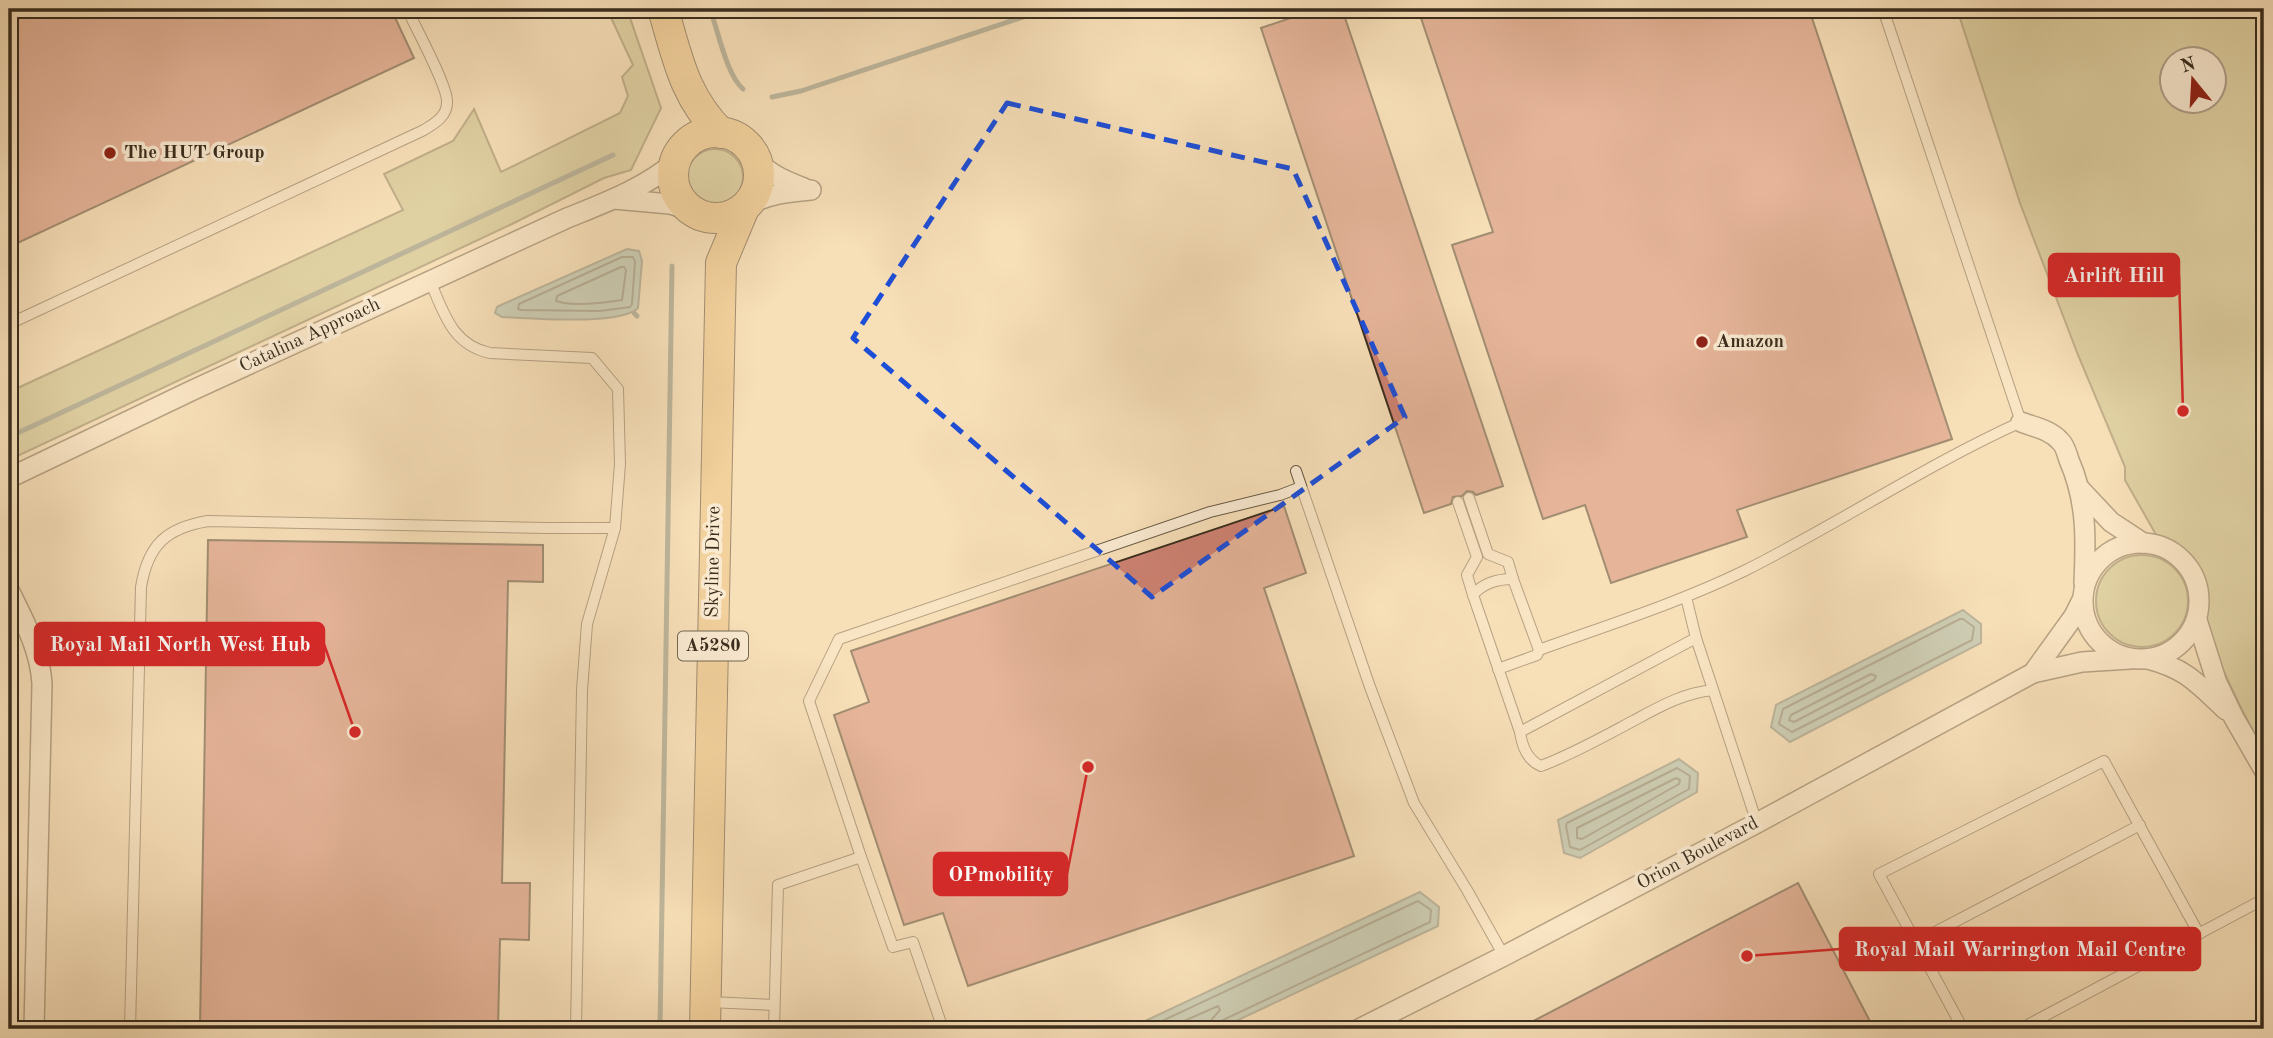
<svg xmlns="http://www.w3.org/2000/svg" width="2273" height="1038" viewBox="0 0 2273 1038" font-family="'Old Standard TT',serif">
	<style>
		.green { fill: #c3c08a; stroke: #7e7654; stroke-width: 2; fill-rule: evenodd }
		.water { fill: #9ebcb4; stroke: #768378; stroke-width: 2 }
		.lines { fill: none; stroke-linecap: round; stroke-linejoin: round }
		.shore { stroke: #6c7468; stroke-width: 2 }
		.stream { stroke: #768378; stroke-width: 5 }
		.building { fill: #ce8273; stroke: #392d1d; stroke-width: 2 }
		.service-casing { stroke: #685a44; stroke-width: 12 }
		.minor-casing { stroke: #685a44; stroke-width: 22 }
		.primary-casing { stroke: #392d1d; stroke-width: 32 }
		.service { stroke: #faead1; stroke-width: 10 }
		.minor { stroke: #faead1; stroke-width: 19 }
		.primary { stroke: #ecc07c; stroke-width: 30 }
		.marked { fill: none; stroke: #1d4ed8; stroke-width: 5; stroke-dasharray: 14 9; stroke-linejoin: round }
		.poi-dot { fill: #8f2418; stroke: #faead1; stroke-width: 2.5 }
		.labels { text-anchor: middle; dominant-baseline: central; stroke-width: 7; stroke-linejoin: round; paint-order: stroke }
		.shield { fill: #faead1; stroke: #736653; stroke-width: 2 }
		.shield-label { font-size: 18px; font-weight: bold; fill: #392d1d }
		.poi-label { font-size: 19px; font-weight: bold; fill: #392d1d; stroke: #faead1; text-anchor: start }
		.street-label { font-size: 19px; fill: #392d1d; stroke: #faead1 }
		.leader { fill: none; stroke: #d62828; stroke-width: 2.5 }
		.callout-dot { fill: #d62828; stroke: #faead1; stroke-width: 2.5 }
		.callout { fill: #d62828; stroke: #d62828; stroke-width: 2.5 }
		.callout-label { font-size: 21px; text-anchor: middle; font-weight: bold; fill: #fff }
	</style>
	<rect width="100%" height="100%" fill="#f7dfb8"/>
	<filter id="stains"><feTurbulence type="fractalNoise" baseFrequency=".00286" numOctaves="4"/><feColorMatrix values="0 0 0 0 .2 0 0 0 0 .09 0 0 0 0 .02 0 0 0 .5 -.17"/></filter>
	<radialGradient id="worn" r=".72"><stop offset=".6" stop-color="#630" stop-opacity="0"/><stop offset="1" stop-color="#630" stop-opacity=".3"/></radialGradient>
	<g class="green">
		<path d="M607,9H627L661,108L631,170L604,178L510,225L9,460V392L403,210L384,174L453,141L474,109L501,172L620,113L628,96L622,77L633,65Z"/>
		<path d="M1957,9H2264V751L2242,710L2223,670L2203,618L2196,581L2189,563L2159,540L2125,480V467L2078,355L2020,203ZM2172,60H2214V102H2172Z"/>
		<circle cx="715" cy="177" r="28"/>
		<circle cx="2142" cy="601" r="46"/>
	</g>
	<g class="water">
		<path d="M627,249L639,251L642,261L638,308C620,326 529,318 502,317L495,313L497,307L501,305Z"/>
		<path d="M1963,610L1981,624V643L1790,742L1771,727L1776,705Z"/>
		<path d="M1679,759L1698,773L1697,792L1580,858L1564,853L1558,820Z"/>
		<path d="M1420,892L1439,907L1438,926L1219,1029H1128Z"/>
	</g>
	<g class="lines">
		<g class="shore">
			<path d="M622,257H633L635,262L632,304L630,307L600,311L521,310L518,309L519,304Z"/>
			<path d="M621,267H624L626,270L622,300C603,303 573,307 556,301L557,296Z"/>
			<path d="M1960,619H1963L1974,627L1972,640L1792,732L1779,724L1783,709Z"/>
			<path d="M1871,674L1876,676L1874,680L1794,722L1789,720L1791,715Z"/>
			<path d="M1677,768L1690,776L1689,789L1580,850L1570,847L1566,826L1567,823Z"/>
			<path d="M1676,778L1680,780L1679,784L1582,839L1577,838V828Z"/>
			<path d="M1145,1029L1418,901L1431,910L1430,922L1223,1020L1219,1024L1218,1029"/>
			<path d="M1166,1029L1218,1006L1220,1010L1212,1019L1210,1029"/>
		</g>
		<g class="stream">
			<path d="M710,9C718,30 726,74 743,89"/>
			<path d="M772,97L801,91L1047,9"/>
			<path d="M634,313L637,316"/>
			<path d="M9,437L613,155"/>
			<path d="M660,1029L672,266"/>
		</g>
	</g>
	<g class="building">
		<path d="M9,9H391L414,58L9,247Z"/>
		<path d="M1317,9H1342L1503,486L1476,495L1473,492L1467,491L1462,496L1453,497L1451,504L1424,513L1261,28Z"/>
		<path d="M1418,9H1809L1952,439L1737,510L1747,537L1611,583L1585,505L1543,519L1452,245L1493,232Z"/>
		<path d="M1284,506L1306,573L1264,588L1354,856L968,986L943,913L904,925L834,715L869,702L851,651Z"/>
		<path d="M208,540L543,545V582L508,581L502,883H530L529,940L500,939L498,1029H200Z"/>
		<path d="M1798,883L1874,1029H1518Z"/>
	</g>
	<g class="lines">
		<g class="service-casing">
			<g id="service">
				<path d="M430,281C444,313 452,345 490,353L592,358L618,389L620,464L615,528L587,624L582,690L576,1029"/>
				<path d="M9,324L424,130C435,123 448,116 447,101C447,85 415,26 407,9"/>
				<path d="M1296,471L1370,687L1414,803L1467,890L1504,956"/>
				<path d="M1469,498L1488,554L1508,562L1513,579"/>
				<path d="M1458,502L1477,557L1467,575L1473,595"/>
				<path d="M1686,597L1696,638L1757,823"/>
				<path d="M1696,638L1520,732C1522,746 1527,760 1541,766C1573,754 1603,737 1633,721C1659,707 1683,693 1713,690"/>
				<path d="M1498,669L1537,655L1539,650"/>
				<path d="M1520,732L1473,595C1483,583 1498,579 1513,579L1539,650C1608,625 1678,603 1744,571C1838,524 1926,465 2021,422L1883,9"/>
				<path d="M861,857L809,701L839,639L1210,512L1280,495L1301,487"/>
				<path d="M1916,942L2140,825"/>
				<path d="M709,1002L774,1005"/>
				<path d="M130,1029L141,587C148,545 166,528 208,521L545,528H615"/>
				<path d="M774,1029L778,885L861,857L893,947L913,942L943,1029"/>
				<path d="M1963,1029L1879,874L2104,761L2199,934"/>
				<path d="M2020,1029L2264,899"/>
			</g>
		</g>
		<g class="minor-casing">
			<g id="minor">
				<path d="M757,161C771,175 786,181 804,188"/>
				<path d="M614,199L670,204L690,210"/>
				<path d="M746,206C768,194 787,192 811,190"/>
				<path d="M2021,422C2034,427 2051,430 2060,441C2065,445 2067,454 2069,460C2087,501 2086,539 2084,583"/>
				<path d="M9,478L193,390L565,219C604,203 643,189 675,162"/>
				<path d="M2081,490L2111,522L2143,543"/>
				<circle cx="2141" cy="601" r="58"/>
				<path d="M9,590C24,621 40,649 42,684L34,1029"/>
				<path d="M2197,620L2217,683L2234,718L2264,770"/>
				<path d="M2148,659C2187,669 2198,684 2226,710"/>
				<path d="M2033,673L2074,616L2082,600"/>
				<path d="M1359,1029L1504,956L1757,823L2033,673L2082,662L2130,659"/>
			</g>
		</g>
		<g class="primary-casing">
			<g id="primary">
				<path d="M663,9C677,56 684,97 721,133"/>
				<circle cx="716" cy="175" r="43"/>
				<path d="M705,1029L721,263L744,208"/>
			</g>
		</g>
		<use href="#service" class="service"/>
		<use href="#minor" class="minor"/>
		<use href="#primary" class="primary"/>
	</g>
	<path d="M0 0H2273V1038H0ZM1007,103L1293,169L1405,417L1152,597L853,338Z" fill="#f7dfb8" fill-opacity=".55" fill-rule="evenodd"/>
	<path class="marked" d="M1007,103L1293,169L1405,417L1152,597L853,338Z"/>
	<g class="poi-dot">
		<circle cx="110" cy="153" r="7"/>
		<circle cx="1702" cy="342" r="7"/>
	</g>
	<g class="labels">
		<rect class="shield" x="678" y="631.5" width="70" height="29" rx="5"/>
		<g class="shield-label">
			<text x="713" y="646">A5280</text>
		</g>
		<g class="poi-label">
			<text x="124" y="153">The HUT Group</text>
			<text x="1716" y="342">Amazon</text>
		</g>
		<g class="street-label">
			<text transform="translate(310 336) rotate(-25)">Catalina Approach</text>
			<text transform="translate(714 562) rotate(-89)">Skyline Drive</text>
			<text transform="translate(1698 854) rotate(-28)">Orion Boulevard</text>
		</g>
	</g>
	<path class="leader" d="M2183 411L2179 275M355 732L324 644M1088 767L1067 874M1747 956L1840 949"/>
	<g class="callout-dot">
		<circle cx="2183" cy="411" r="7"/>
		<circle cx="355" cy="732" r="7"/>
		<circle cx="1088" cy="767" r="7"/>
		<circle cx="1747" cy="956" r="7"/>
	</g>
	<g class="callout">
		<rect x="2049" y="254" width="130" height="42" rx="7"/>
		<rect x="35" y="623" width="289" height="42" rx="7"/>
		<rect x="934" y="853" width="133" height="42" rx="7"/>
		<rect x="1840" y="928" width="360" height="42" rx="7"/>
	</g>
	<g class="callout-label">
		<text x="2114" y="282">Airlift Hill</text>
		<text x="180" y="651">Royal Mail North West Hub</text>
		<text x="1001" y="881">OPmobility</text>
		<text x="2020" y="956">Royal Mail Warrington Mail Centre</text>
	</g>
	<rect width="2273" height="1038" fill="none" stroke="#f7dfb8" stroke-width="35"/>
	<rect x="10" y="10" width="2252" height="1017" fill="none" stroke="#392d1d" stroke-width="3.5"/>
	<rect x="18" y="18" width="2238" height="1003" fill="none" stroke="#392d1d" stroke-width="2"/>
	<g transform="translate(2193 80) rotate(342)"><circle r="33" fill="#faead1" stroke="#ad9e89" stroke-width="2"/>
	<path d="M0-5L12 26L0 18L-12 26Z" fill="#8f2418"/>
	<text y="-10" font-size="19" font-weight="bold" text-anchor="middle" fill="#392d1d">N</text>
	</g>
	<rect width="100%" height="100%" filter="url(#stains)"/>
	<rect width="100%" height="100%" fill="url(#worn)"/>
</svg>
